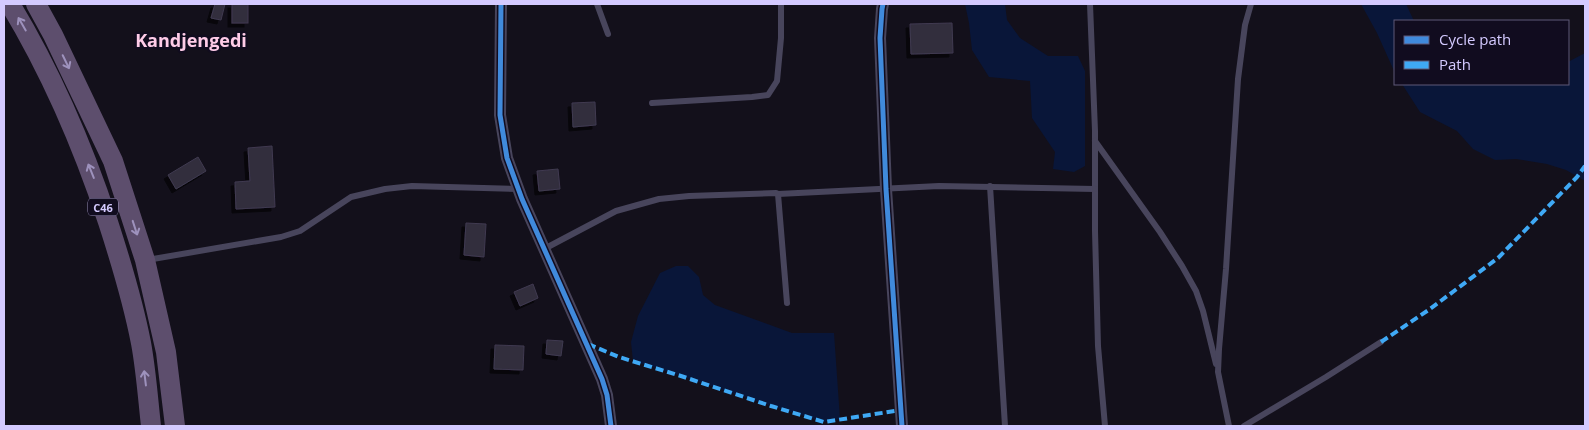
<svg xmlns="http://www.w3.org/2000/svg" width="1589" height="430" viewBox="0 0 1589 430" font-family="'Open Sans',sans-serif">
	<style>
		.water { fill: #091639 }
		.building { fill: #312d3e; stroke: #403a50; filter: url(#shadow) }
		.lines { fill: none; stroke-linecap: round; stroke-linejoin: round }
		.lane { stroke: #48455c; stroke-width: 6 }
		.street { stroke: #48455c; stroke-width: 12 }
		.primary { stroke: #5d4e6d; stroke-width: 20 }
		.quiet { stroke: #3fa9f5; stroke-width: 4; stroke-dasharray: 8 4; stroke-linecap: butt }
		.cycleway-casing { stroke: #110c1f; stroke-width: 8 }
		.cycleway { stroke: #408adc; stroke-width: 5 }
		.oneway { stroke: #9e92bd }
		.labels { text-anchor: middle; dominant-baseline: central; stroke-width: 4.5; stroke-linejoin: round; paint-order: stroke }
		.shield { fill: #110c1f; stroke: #9a91bc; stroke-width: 1 }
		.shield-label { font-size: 11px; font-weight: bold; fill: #d4caff }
		.district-label { font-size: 18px; font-weight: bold; fill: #ffcce8; stroke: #110c1f }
	</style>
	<defs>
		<filter id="shadow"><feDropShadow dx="-4" dy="4" stdDeviation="0" flood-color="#0009"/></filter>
	</defs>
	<rect width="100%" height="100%" fill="#13101b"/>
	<g class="water">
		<path d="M965,4H1005L1007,20L1020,38L1048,56H1078L1085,71V166L1074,172L1053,169L1055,152L1032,118L1030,81L989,77L972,50L969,23Z"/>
		<path d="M1361,4H1406L1414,21H1395V73L1377,33Z"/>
		<path d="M1585,53V181L1566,170L1547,164L1516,159L1495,160L1473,149L1457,131L1420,112L1402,84H1568V62Z"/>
		<path d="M676,266H688L699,277L703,295L715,305L792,333H834L840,419L824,422L771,406L681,376L633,361L631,342L638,316L660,273Z"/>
	</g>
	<g class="building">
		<path d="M215,4H225L221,20L211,18Z"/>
		<rect x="232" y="4" width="16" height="19"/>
		<path d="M952,23L953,53L911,54L910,24Z"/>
		<path d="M595,102L596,125L573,127L572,103Z"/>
		<path d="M272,146L275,207L236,209L235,182L250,181L248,148Z"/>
		<path d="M198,157L206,171L176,189L168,175Z"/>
		<path d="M558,169L560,189L539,191L537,171Z"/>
		<path d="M466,223L486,224L484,257L464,255Z"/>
		<path d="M533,284L538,298L520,306L514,292Z"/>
		<path d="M547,340L563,341L561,356L546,354Z"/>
		<path d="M495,345L524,346L523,370L494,369Z"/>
	</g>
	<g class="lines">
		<g class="lane">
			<path d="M597,4L608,34"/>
			<path d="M1090,4L1095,131V231L1098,346L1105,426"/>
			<path d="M652,103L752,97L768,95L777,81L781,38V4"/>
			<path d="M1095,141L1160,232L1182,266L1196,291L1203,311L1216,364"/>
			<path d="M990,186L1005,426"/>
			<path d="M778,194L787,303"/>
			<path d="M544,249L616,211L659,199L689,196L776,193L778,194L939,186L1095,189"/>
			<path d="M147,260L281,237L300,231L351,197L385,189L412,186L519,189"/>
			<path d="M1229,426L1218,372L1219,349L1226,269L1238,79L1245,25L1251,4"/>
			<path d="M1244,426L1326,377L1381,342"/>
		</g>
		<g class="street">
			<path d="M501,4L500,115L507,158L522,199L602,379L607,395L611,426"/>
			<path d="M883,4L882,9L880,38L886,189L902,426"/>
		</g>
		<g class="primary">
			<path d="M10,4C51,72 83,146 108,222C121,262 133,302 141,343C146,370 148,399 151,426"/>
			<path d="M36,4L53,35L113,161L145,260L166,352L175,426"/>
		</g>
		<g class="quiet">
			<path d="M1381,342L1430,309L1498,258L1577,177L1585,166"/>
			<path d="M588,344L619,357L681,376L771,406L824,422L901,410"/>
		</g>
		<g class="cycleway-casing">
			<g id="cycleway">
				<path d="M501,4L500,115L507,158L522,199L602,379L607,395L611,426"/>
				<path d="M883,4L882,9L880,38L886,189L902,426"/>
			</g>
		</g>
		<use href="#cycleway" class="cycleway"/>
	</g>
	<defs><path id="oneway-shaft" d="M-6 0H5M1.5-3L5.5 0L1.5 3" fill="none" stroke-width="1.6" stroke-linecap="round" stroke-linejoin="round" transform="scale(1.25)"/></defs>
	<g class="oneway">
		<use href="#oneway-shaft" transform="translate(22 24) rotate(-120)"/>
		<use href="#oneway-shaft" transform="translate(66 62) rotate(64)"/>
		<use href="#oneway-shaft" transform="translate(91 171) rotate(-112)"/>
		<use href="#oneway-shaft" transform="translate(135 228) rotate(72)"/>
		<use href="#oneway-shaft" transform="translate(145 378) rotate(-97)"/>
	</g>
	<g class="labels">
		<rect class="shield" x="88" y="198.5" width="30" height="17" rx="4"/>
		<g class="shield-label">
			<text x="103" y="207">C46</text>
		</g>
		<g class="district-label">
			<text x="191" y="40">Kandjengedi</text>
		</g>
	</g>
	<rect width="1589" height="430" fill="none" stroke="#d4caff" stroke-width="10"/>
	<rect x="1394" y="20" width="175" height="65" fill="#110c1f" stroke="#5f5879"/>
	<rect x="1404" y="36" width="25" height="8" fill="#408adc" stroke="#5f5879"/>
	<text x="1439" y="45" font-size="15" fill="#d4caff">Cycle path</text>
	<rect x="1404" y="61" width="25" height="8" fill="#3fa9f5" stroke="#5f5879"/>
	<text x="1439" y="70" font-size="15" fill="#d4caff">Path</text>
</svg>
